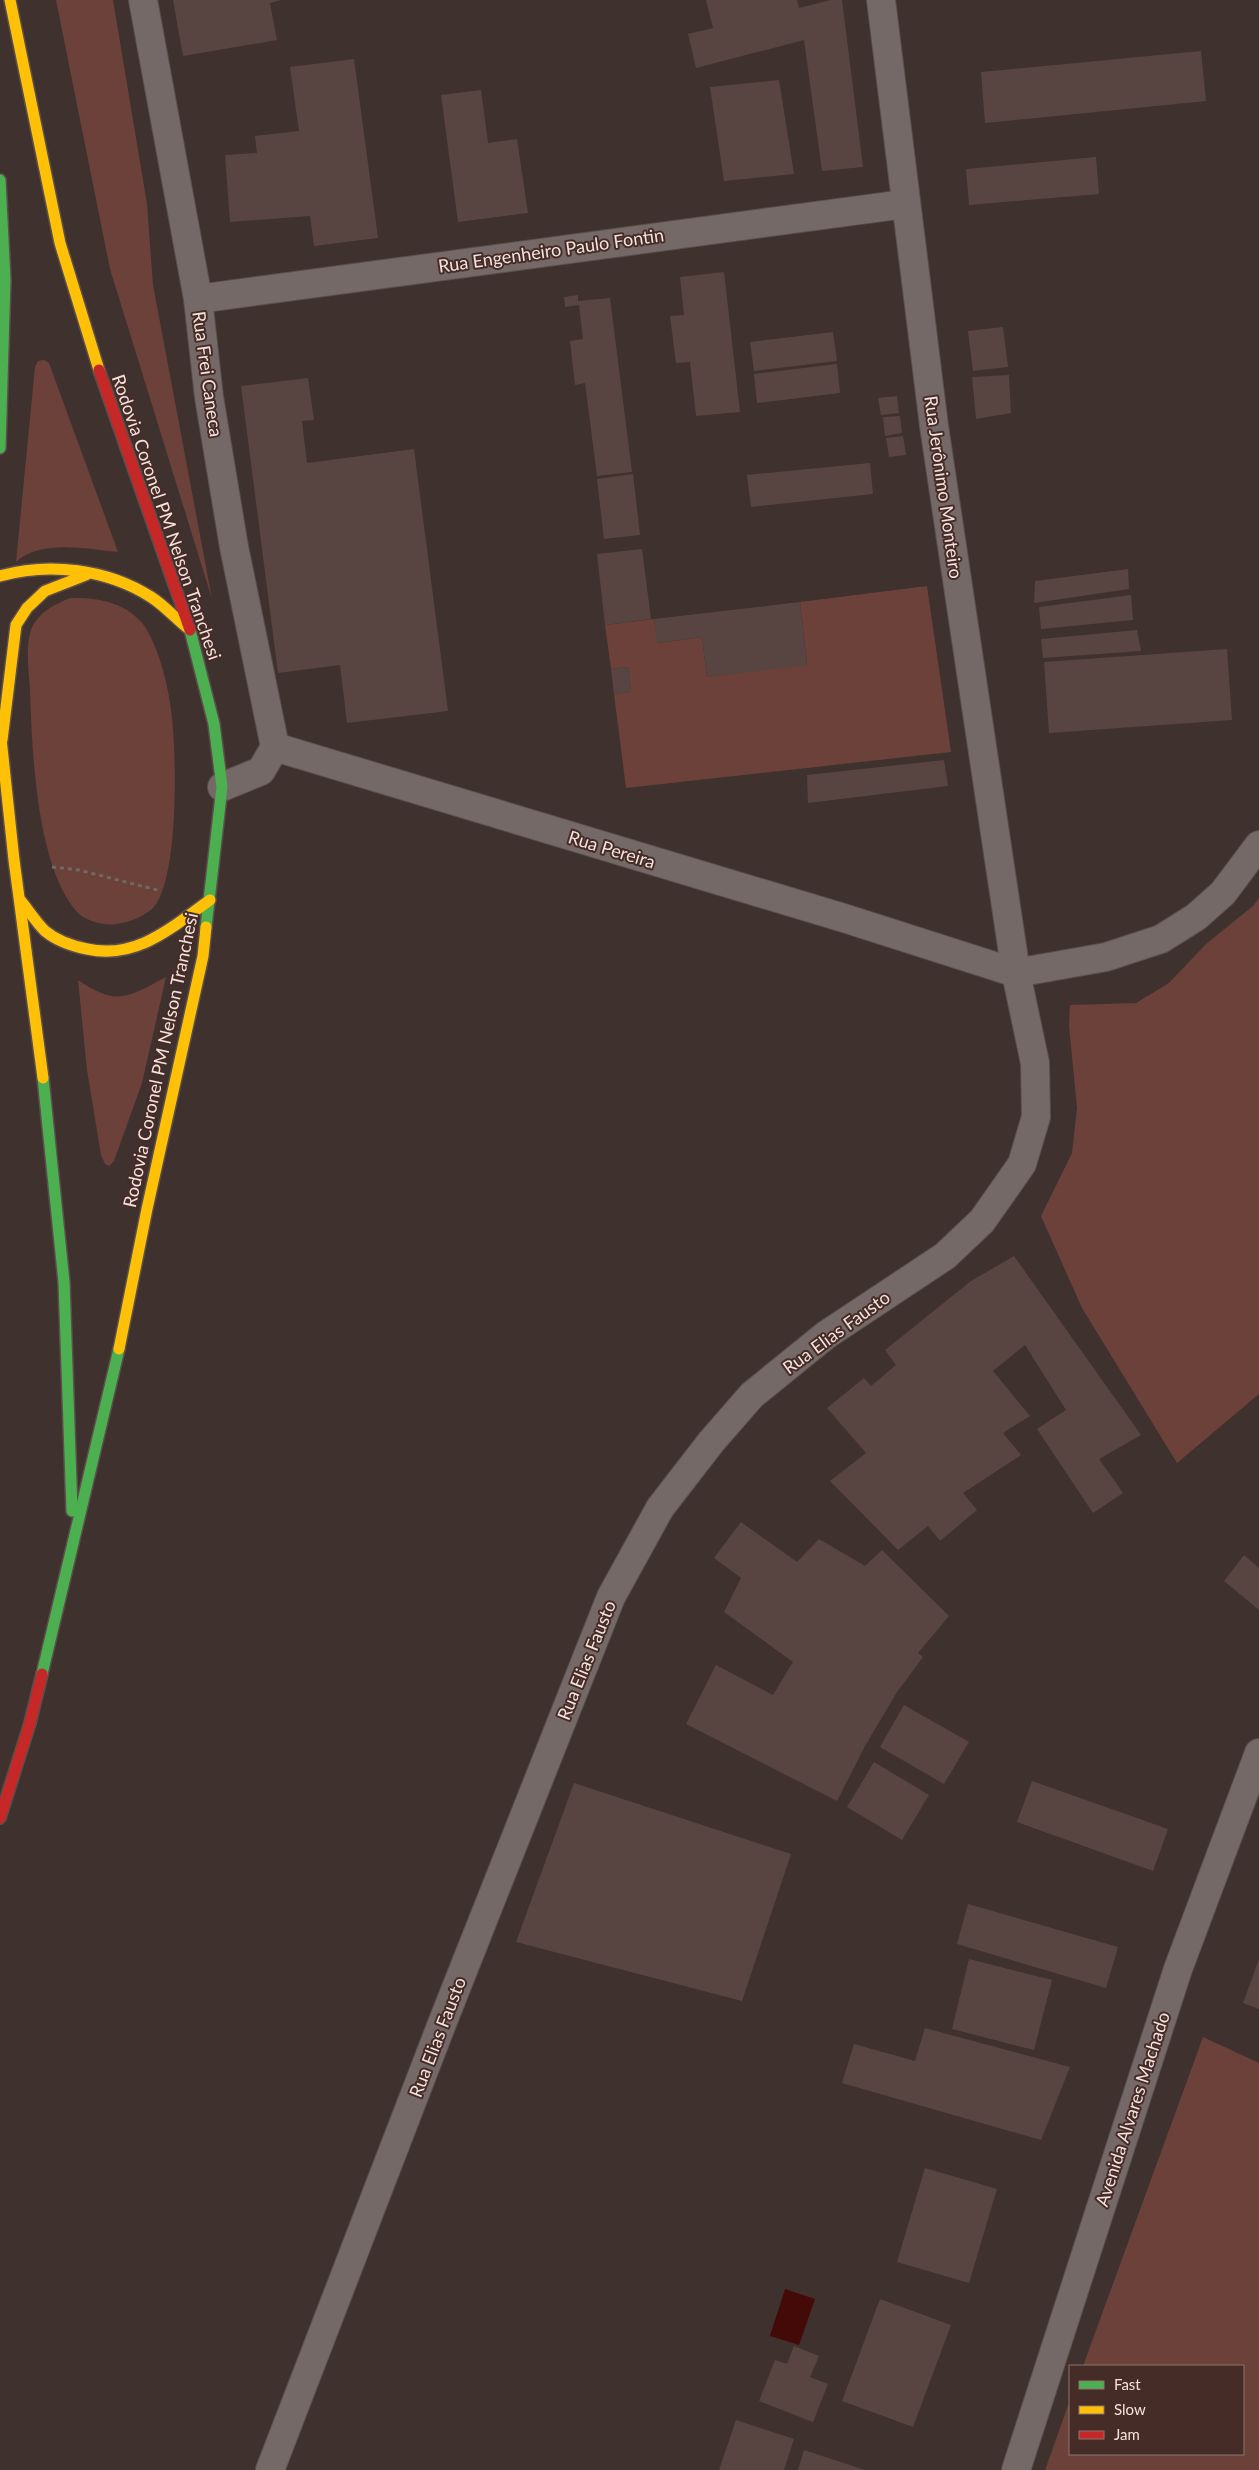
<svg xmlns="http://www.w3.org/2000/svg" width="1259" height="2470" viewBox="0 0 1259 2470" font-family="Lato,sans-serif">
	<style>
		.green { fill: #6b413a }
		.water { fill: #430a07 }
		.building { fill: #584541 }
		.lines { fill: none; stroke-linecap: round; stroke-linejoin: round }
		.street-casing { stroke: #5b4e4b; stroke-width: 30 }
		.fast-casing { stroke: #5b4e4b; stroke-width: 14 }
		.slow-casing { stroke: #5b4e4b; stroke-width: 14 }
		.jam-casing { stroke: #5b4e4b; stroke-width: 14 }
		.path { stroke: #736866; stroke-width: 3; stroke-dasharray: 4 4; stroke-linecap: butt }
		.street { stroke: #756968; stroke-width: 28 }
		.fast { stroke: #4caf50; stroke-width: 11 }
		.slow { stroke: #ffc107; stroke-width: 11 }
		.jam { stroke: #c62828; stroke-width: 11 }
		.labels { text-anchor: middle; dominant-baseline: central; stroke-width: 4; stroke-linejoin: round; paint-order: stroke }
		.street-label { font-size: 18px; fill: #f4e2de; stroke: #462c27 }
	</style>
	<rect width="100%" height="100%" fill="#3f312e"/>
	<g class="green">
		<path d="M56,0H113L147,204L153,285L212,599L110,269Z"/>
		<path d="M44,360L49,363L118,552C86,549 41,539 16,562L35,367L38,361Z"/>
		<path d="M927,586L951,752L626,788L614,694L631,692L628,667L611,669L605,625L654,619L658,643L702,637L707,677L807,664L800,602Z"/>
		<path d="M70,598C97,597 125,602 143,624C157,643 167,681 170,703C177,742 180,880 153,908C143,917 129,922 117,924C104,926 85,921 76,911C36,863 32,750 30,690C29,672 25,647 31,630C37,613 55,604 70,598Z"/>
		<path d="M1259,898V1394L1177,1463L1082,1308L1041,1216L1072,1153L1077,1108L1069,1026L1070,1005L1136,1003L1169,983L1206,944L1253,906Z"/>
		<path d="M166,977L142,1083L114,1161L109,1166L105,1164L101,1155L87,1070L78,980C117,1007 128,997 166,977Z"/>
		<path d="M1203,2037L1259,2063V2470H1045L1070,2400V2454H1243V2366H1083Z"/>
	</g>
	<path class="water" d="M785,2289L815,2299L799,2345L770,2336Z"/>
	<g class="building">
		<path d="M173,0H281L270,3L277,40L183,56Z"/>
		<path d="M706,0H797L799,8L831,0H842L863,167L822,171L804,40L696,68L688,34L713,28Z"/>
		<path d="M1201,51L1206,101L985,123L981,72Z"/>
		<path d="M354,59L378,238L314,246L310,216L230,222L225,155L257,153L255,136L299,131L290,67Z"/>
		<path d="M779,80L794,174L724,181L710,87Z"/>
		<path d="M481,90L488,143L517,139L528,213L458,222L441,95Z"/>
		<path d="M1096,157L1099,194L969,205L966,169Z"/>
		<path d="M724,272L740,412L696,416L690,362L676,363L670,316L684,315L680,277Z"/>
		<path d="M578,295V301L610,298L632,472L597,476L585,383L575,385L570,341L583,339L579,305L565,307L564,297Z"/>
		<path d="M1003,327L1008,367L973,371L968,331Z"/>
		<path d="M833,332L837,361L754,371L750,342Z"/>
		<path d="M837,364L840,393L757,403L754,374Z"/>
		<path d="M1009,375L1011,413L976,419L972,377Z"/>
		<path d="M308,378L314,420L302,421L307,463L414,449L448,711L347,723L340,665L278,673L241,386Z"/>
		<path d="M897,396L899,413L881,415L878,398Z"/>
		<path d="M900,416L902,433L885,436L883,417Z"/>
		<path d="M903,436L906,455L889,457L886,438Z"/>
		<path d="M870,463L873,494L751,507L747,475Z"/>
		<path d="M633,474L640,535L604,539L597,479Z"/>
		<path d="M642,549L651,619L605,625L597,554Z"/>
		<path d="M1128,569L1129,589L1034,603L1035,581Z"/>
		<path d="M1131,595L1133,620L1041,629L1039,607Z"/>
		<path d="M800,602L807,665L707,677L702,637L657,643L654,619Z"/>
		<path d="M1137,630L1141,651L1043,658L1041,639Z"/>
		<path d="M1227,649L1232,720L1049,733L1044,662Z"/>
		<path d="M628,667L631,692L614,694L611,669Z"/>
		<path d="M944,760L948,786L808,803L807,775Z"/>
		<path d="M1014,1256L1141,1435L1099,1459L1123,1493L1093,1513L1037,1429L1066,1410L1025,1345L993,1371L1030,1416L1003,1433L1021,1455L963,1493L977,1510L940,1541L928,1526L898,1550L830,1481L866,1453L827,1408L864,1378L871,1386L896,1365L885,1350L971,1281Z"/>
		<path d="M741,1522L797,1562L819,1539L865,1566L882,1550L949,1616L918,1653L923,1657L897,1692L865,1746L837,1801L686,1724L716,1665L773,1695L793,1662L724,1612L741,1578L714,1558Z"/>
		<path d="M1244,1555L1259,1568V1610L1224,1581Z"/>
		<path d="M904,1705L969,1742L944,1784L880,1747Z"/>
		<path d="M874,1762L929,1795L902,1840L847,1807Z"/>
		<path d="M1032,1781L1168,1829L1153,1871L1017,1822Z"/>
		<path d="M574,1783L791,1854L742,2001L516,1942Z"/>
		<path d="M968,1904L1118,1947L1106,1988L957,1944Z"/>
		<path d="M969,1959L1052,1980L1034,2050L952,2029Z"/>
		<path d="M1259,1959V2009L1243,2003Z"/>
		<path d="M925,2028L1070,2067L1041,2140L842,2083L854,2044L915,2061Z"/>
		<path d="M925,2168L997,2189L969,2283L897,2262Z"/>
		<path d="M880,2299L951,2325L913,2427L842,2401Z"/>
		<path d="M794,2346L819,2356L810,2377L828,2384L813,2422L759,2401L775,2360L787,2364Z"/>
		<path d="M736,2420L794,2439L784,2470H719Z"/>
		<path d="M804,2450L865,2470H798Z"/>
	</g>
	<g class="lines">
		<g class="street-casing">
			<g id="street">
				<path d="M143,0L198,299L209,397L234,547L275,747"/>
				<path d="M198,299L905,204"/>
				<path d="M222,787L261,771L275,747L847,919L1016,973L1106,957L1161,939L1196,917L1223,893L1259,845"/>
				<path d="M270,2470L443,2021L611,1597L660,1508L711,1442L752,1395L826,1335L945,1256L982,1221L1022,1164L1036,1117L1035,1063L1016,973L934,426L881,0"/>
				<path d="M1016,2470L1178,1969L1259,1753"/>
			</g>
		</g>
		<g class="fast-casing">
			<g id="fast">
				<path d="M0,180L5,280L0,448"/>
				<path d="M190,630L214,724L222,787L206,927"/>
				<path d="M43,1078L64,1282L72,1511"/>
				<path d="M42,1674L119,1349"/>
			</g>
		</g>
		<g class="slow-casing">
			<g id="slow">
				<path d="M10,0L60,243L99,370"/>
				<path d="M0,576C49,562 107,569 151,597C165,606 176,619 189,629"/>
				<path d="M0,729L14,860L43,1078"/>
				<path d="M2,740L16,625L27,608L45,591L86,575"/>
				<path d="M21,901C29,911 36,922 45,931C57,941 72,946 87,949C137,960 172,927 210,900"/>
				<path d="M119,1349L147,1209L203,956L206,927"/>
			</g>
		</g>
		<g class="jam-casing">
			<g id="jam">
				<path d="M99,370L190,630"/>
				<path d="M0,1818L30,1723L42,1674"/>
			</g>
		</g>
		<path class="path" d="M52,867L79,870L161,891"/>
		<use href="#street" class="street"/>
		<use href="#fast" class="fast"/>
		<use href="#slow" class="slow"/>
		<use href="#jam" class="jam"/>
	</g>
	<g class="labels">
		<g class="street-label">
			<text transform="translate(551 250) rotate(-8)">Rua Engenheiro Paulo Fontin</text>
			<text transform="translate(208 374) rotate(82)">Rua Frei Caneca</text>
			<text transform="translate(944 487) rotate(82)">Rua Jerônimo Monteiro</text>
			<text transform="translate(167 517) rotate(71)">Rodovia Coronel PM Nelson Tranchesi</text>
			<text transform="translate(612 849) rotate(17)">Rua Pereira</text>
			<text transform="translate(160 1060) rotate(-78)">Rodovia Coronel PM Nelson Tranchesi</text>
			<text transform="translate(836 1332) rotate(-36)">Rua Elias Fausto</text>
			<text transform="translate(586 1660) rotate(-68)">Rua Elias Fausto</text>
			<text transform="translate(437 2037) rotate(-69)">Rua Elias Fausto</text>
			<text transform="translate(1132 2109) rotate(-72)">Avenida Alvares Machado</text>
		</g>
	</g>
	<rect x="1069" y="2365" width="175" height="90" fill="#462c27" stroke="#8c7570"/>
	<rect x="1079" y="2381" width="25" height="8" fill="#4caf50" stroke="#8c7570"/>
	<text x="1114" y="2390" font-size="15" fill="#f4e2de">Fast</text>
	<rect x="1079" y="2406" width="25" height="8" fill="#ffc107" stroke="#8c7570"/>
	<text x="1114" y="2415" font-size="15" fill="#f4e2de">Slow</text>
	<rect x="1079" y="2431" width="25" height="8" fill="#c62828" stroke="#8c7570"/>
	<text x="1114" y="2440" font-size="15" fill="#f4e2de">Jam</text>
</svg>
